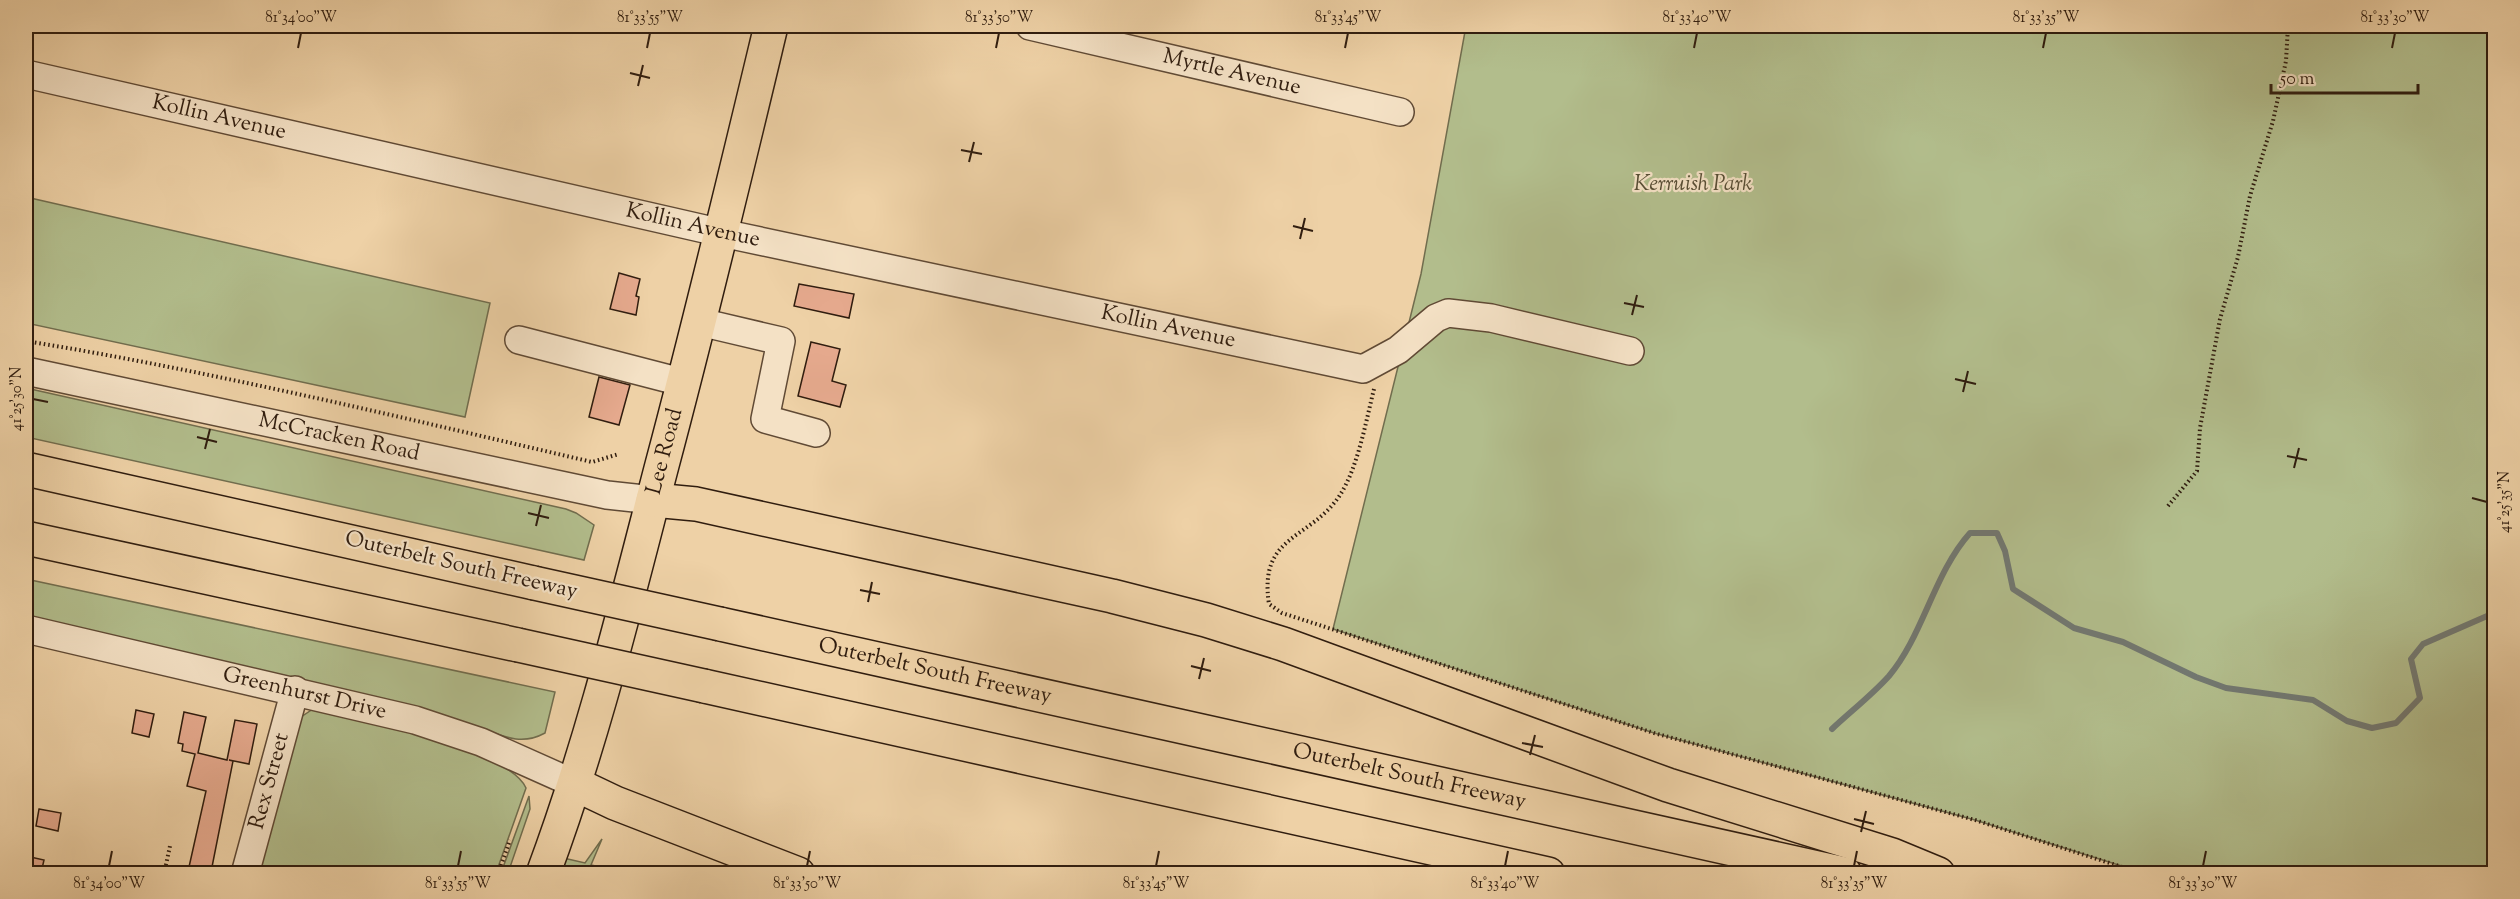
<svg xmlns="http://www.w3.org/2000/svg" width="2520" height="899" viewBox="0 0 2520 899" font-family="'Sorts Mill Goudy',serif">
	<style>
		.green { fill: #b2bd8c; stroke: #716d4e; stroke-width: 1.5 }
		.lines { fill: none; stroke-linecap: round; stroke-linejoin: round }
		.stream { stroke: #727871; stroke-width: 6 }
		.building { fill: #e5a98d; stroke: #301d0f; stroke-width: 1.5 }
		.minor-casing { stroke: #604a35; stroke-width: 30 }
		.major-casing { stroke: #301d0f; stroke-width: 36 }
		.highway-casing { stroke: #301d0f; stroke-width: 36 }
		.path { stroke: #301d0f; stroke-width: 4; stroke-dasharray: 1.5 3; stroke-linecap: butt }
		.minor { stroke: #f4e1c5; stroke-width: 27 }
		.major { stroke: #eed1a6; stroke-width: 33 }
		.highway { stroke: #eed1a6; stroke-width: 33 }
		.highway-bridge-casing { stroke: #301d0f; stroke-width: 36; stroke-linecap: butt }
		.highway-bridge { stroke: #eed1a6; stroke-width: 33 }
		.ticks { fill: none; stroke: #301d0f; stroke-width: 2 }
		.labels { text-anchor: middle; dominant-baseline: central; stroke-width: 4.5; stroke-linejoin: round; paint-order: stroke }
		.street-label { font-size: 22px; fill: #301d0f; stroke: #f4e1c5 }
		.park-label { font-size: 22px; font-style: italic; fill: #574d34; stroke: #f4e1c5 }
		.neatline { fill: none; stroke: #301d0f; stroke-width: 2 }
		.ticks-label { font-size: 15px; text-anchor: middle; fill: #301d0f }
	</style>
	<rect width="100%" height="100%" fill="#eed1a6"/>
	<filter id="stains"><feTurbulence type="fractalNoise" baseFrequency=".00333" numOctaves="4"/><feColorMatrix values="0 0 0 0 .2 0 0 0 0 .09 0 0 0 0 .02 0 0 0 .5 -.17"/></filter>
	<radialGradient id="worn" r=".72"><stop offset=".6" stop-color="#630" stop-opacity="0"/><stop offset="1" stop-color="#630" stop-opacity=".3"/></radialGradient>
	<g class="green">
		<path d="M1466,26H2172V29L2173,26H2367L2386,30L2394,26H2494V873H2144L1975,820L1654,733L1333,629L1421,274Z"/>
		<path d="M26,197L490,303L465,417L26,323Z"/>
		<path d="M26,388L566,509L576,513L594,525L584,560L26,437Z"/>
		<path d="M26,579L555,692L545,733C523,745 507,738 484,729L26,620Z"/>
		<path d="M313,709C356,717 510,750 526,788L496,873L259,874L298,719Z"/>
		<path d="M529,796L530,809L508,873H501Z"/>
		<path d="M602,839L591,865L628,873L543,874L550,855L585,863Z"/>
	</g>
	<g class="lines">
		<path class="stream" d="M1832,729C1850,712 1872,695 1889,676C1923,636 1934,573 1970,533H1997L2005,551L2013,589L2074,628L2123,642L2196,677L2226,688L2313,700L2347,721L2372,728L2396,723L2420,698L2411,659L2423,644L2494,613"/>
	</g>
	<g class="building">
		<path d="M619,273L640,279L636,296L639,297L636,315L610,309Z"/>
		<path d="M799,284L854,294L849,318L794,306Z"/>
		<path d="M811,342L840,349L832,381L846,385L840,407L798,396Z"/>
		<path d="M599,377L630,385L619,425L589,417Z"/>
		<path d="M136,710L154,714L149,737L132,733Z"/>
		<path d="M184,712L206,717L198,753L227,760L235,720L257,724L249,764L229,760L233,761L211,872L189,867L206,791L187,786L195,754L182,751L183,744L178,743Z"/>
		<path d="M39,809L61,813L58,831L36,826Z"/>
		<path d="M26,856L44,860L41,873H26Z"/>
	</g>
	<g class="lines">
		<g class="minor-casing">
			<g id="minor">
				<path id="s1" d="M1030,26L1400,112"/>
				<path id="s2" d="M26,74L722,233L1363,369L1398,350L1436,318L1448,313L1491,318L1630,351"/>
				<path d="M700,322L781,341L765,419L816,433"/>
				<path d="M519,340L685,383"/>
				<path id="s3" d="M26,371L607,495L653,500"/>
				<path id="s4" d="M26,629L415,720L481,742L575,784"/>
				<path id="s5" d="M245,874L295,690"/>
			</g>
		</g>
		<g class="major-casing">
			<g id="major">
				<path id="s6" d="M543,874C593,740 626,603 662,465C701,319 736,172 771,26"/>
			</g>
		</g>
		<g class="highway-casing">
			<g id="highway">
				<path d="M26,469L534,583"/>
				<path d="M653,500L696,504L1112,596L1206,620L1283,644L1668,785L1892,855L1938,874"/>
				<path d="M26,538L518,645"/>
				<path id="s7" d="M720,624L1845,874"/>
				<path d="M704,686L1548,874"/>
				<path d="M575,784L615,803L798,874"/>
			</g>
		</g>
		<g class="path">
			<path d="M26,341C216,372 404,418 592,462L619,454"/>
			<path d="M1374,389C1366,421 1358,467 1340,495C1311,540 1258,534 1269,604L1282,613L1654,733L1975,820L2144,874"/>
			<path d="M2168,506L2197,471L2200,428L2220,319L2238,257L2250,196L2273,121L2286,61L2288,26"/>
			<path d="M164,874L170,846"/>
			<path d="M498,874L510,840"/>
		</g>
		<use href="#minor" class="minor"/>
		<use href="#major" class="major"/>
		<use href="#highway" class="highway"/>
		<g class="highway-bridge-casing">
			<g id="highway-bridge">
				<path d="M534,583L720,624"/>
				<path d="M518,645L704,686"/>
			</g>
		</g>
		<use href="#highway-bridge" class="highway-bridge"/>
	</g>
	<path class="ticks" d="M298,48L301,33M647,48L650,33M996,48L999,33M1345,48L1348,33M1694,48L1697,33M2043,48L2046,33M2392,48L2395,33M630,73L650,78M638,86L643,65M961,150L982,154M969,162L974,142M1293,226L1313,231M1300,239L1305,218M1624,303L1644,307M1632,315L1637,295M1955,379L1976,384M1963,392L1968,371M33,399L48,402M197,437L217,442M205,449L210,429M2287,456L2307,460M2294,468L2299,448M2472,498L2487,502M528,513L549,518M536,526L541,505M860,590L880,594M868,602L872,582M1191,666L1211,671M1199,679L1204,658M1522,743L1543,747M1530,755L1535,735M1854,819L1874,824M1861,832L1866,811M109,866L112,851M458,866L461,851M807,866L810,851M1156,866L1159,851M1505,866L1508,851M1854,866L1857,851M2203,866L2206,851"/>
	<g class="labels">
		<g class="street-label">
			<text stroke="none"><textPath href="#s1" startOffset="207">Myrtle Avenue</textPath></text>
			<text stroke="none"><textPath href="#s2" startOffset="198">Kollin Avenue</textPath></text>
			<text stroke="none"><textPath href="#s2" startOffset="684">Kollin Avenue</textPath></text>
			<text stroke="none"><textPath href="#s2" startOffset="1170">Kollin Avenue</textPath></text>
			<text stroke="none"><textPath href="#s3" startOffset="320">McCracken Road</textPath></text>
			<text stroke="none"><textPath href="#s6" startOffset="440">Lee Road</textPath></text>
			<text transform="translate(461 566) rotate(13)">Outerbelt South Freeway</text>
			<text stroke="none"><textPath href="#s7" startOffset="220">Outerbelt South Freeway</textPath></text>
			<text stroke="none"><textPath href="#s4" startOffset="286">Greenhurst Drive</textPath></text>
			<text stroke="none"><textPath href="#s7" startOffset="706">Outerbelt South Freeway</textPath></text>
			<text stroke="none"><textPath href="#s5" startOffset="96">Rex Street</textPath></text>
		</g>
		<g class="park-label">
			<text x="1693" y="185">Kerruish Park</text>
		</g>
	</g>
	<rect width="2520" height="899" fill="none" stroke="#eed1a6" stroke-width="66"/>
	<path d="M2271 84v9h147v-9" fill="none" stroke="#301d0f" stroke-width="3"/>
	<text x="2280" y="84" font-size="18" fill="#301d0f" stroke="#f4e1c5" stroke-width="4.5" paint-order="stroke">50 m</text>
	<rect x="33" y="33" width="2454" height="833" class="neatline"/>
	<g class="ticks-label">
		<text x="301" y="22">81°34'00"W</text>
		<text x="650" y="22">81°33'55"W</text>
		<text x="999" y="22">81°33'50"W</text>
		<text x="1348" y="22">81°33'45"W</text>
		<text x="1697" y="22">81°33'40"W</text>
		<text x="2046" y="22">81°33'35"W</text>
		<text x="2395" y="22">81°33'30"W</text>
		<text transform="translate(16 399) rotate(-90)" y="5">41°25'30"N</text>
		<text transform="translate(2504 502) rotate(-90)" y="5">41°25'35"N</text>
		<text x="109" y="888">81°34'00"W</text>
		<text x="458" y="888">81°33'55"W</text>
		<text x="807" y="888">81°33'50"W</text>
		<text x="1156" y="888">81°33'45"W</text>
		<text x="1505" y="888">81°33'40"W</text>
		<text x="1854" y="888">81°33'35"W</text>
		<text x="2203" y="888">81°33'30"W</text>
	</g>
	<rect width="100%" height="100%" filter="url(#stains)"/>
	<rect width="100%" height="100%" fill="url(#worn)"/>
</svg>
